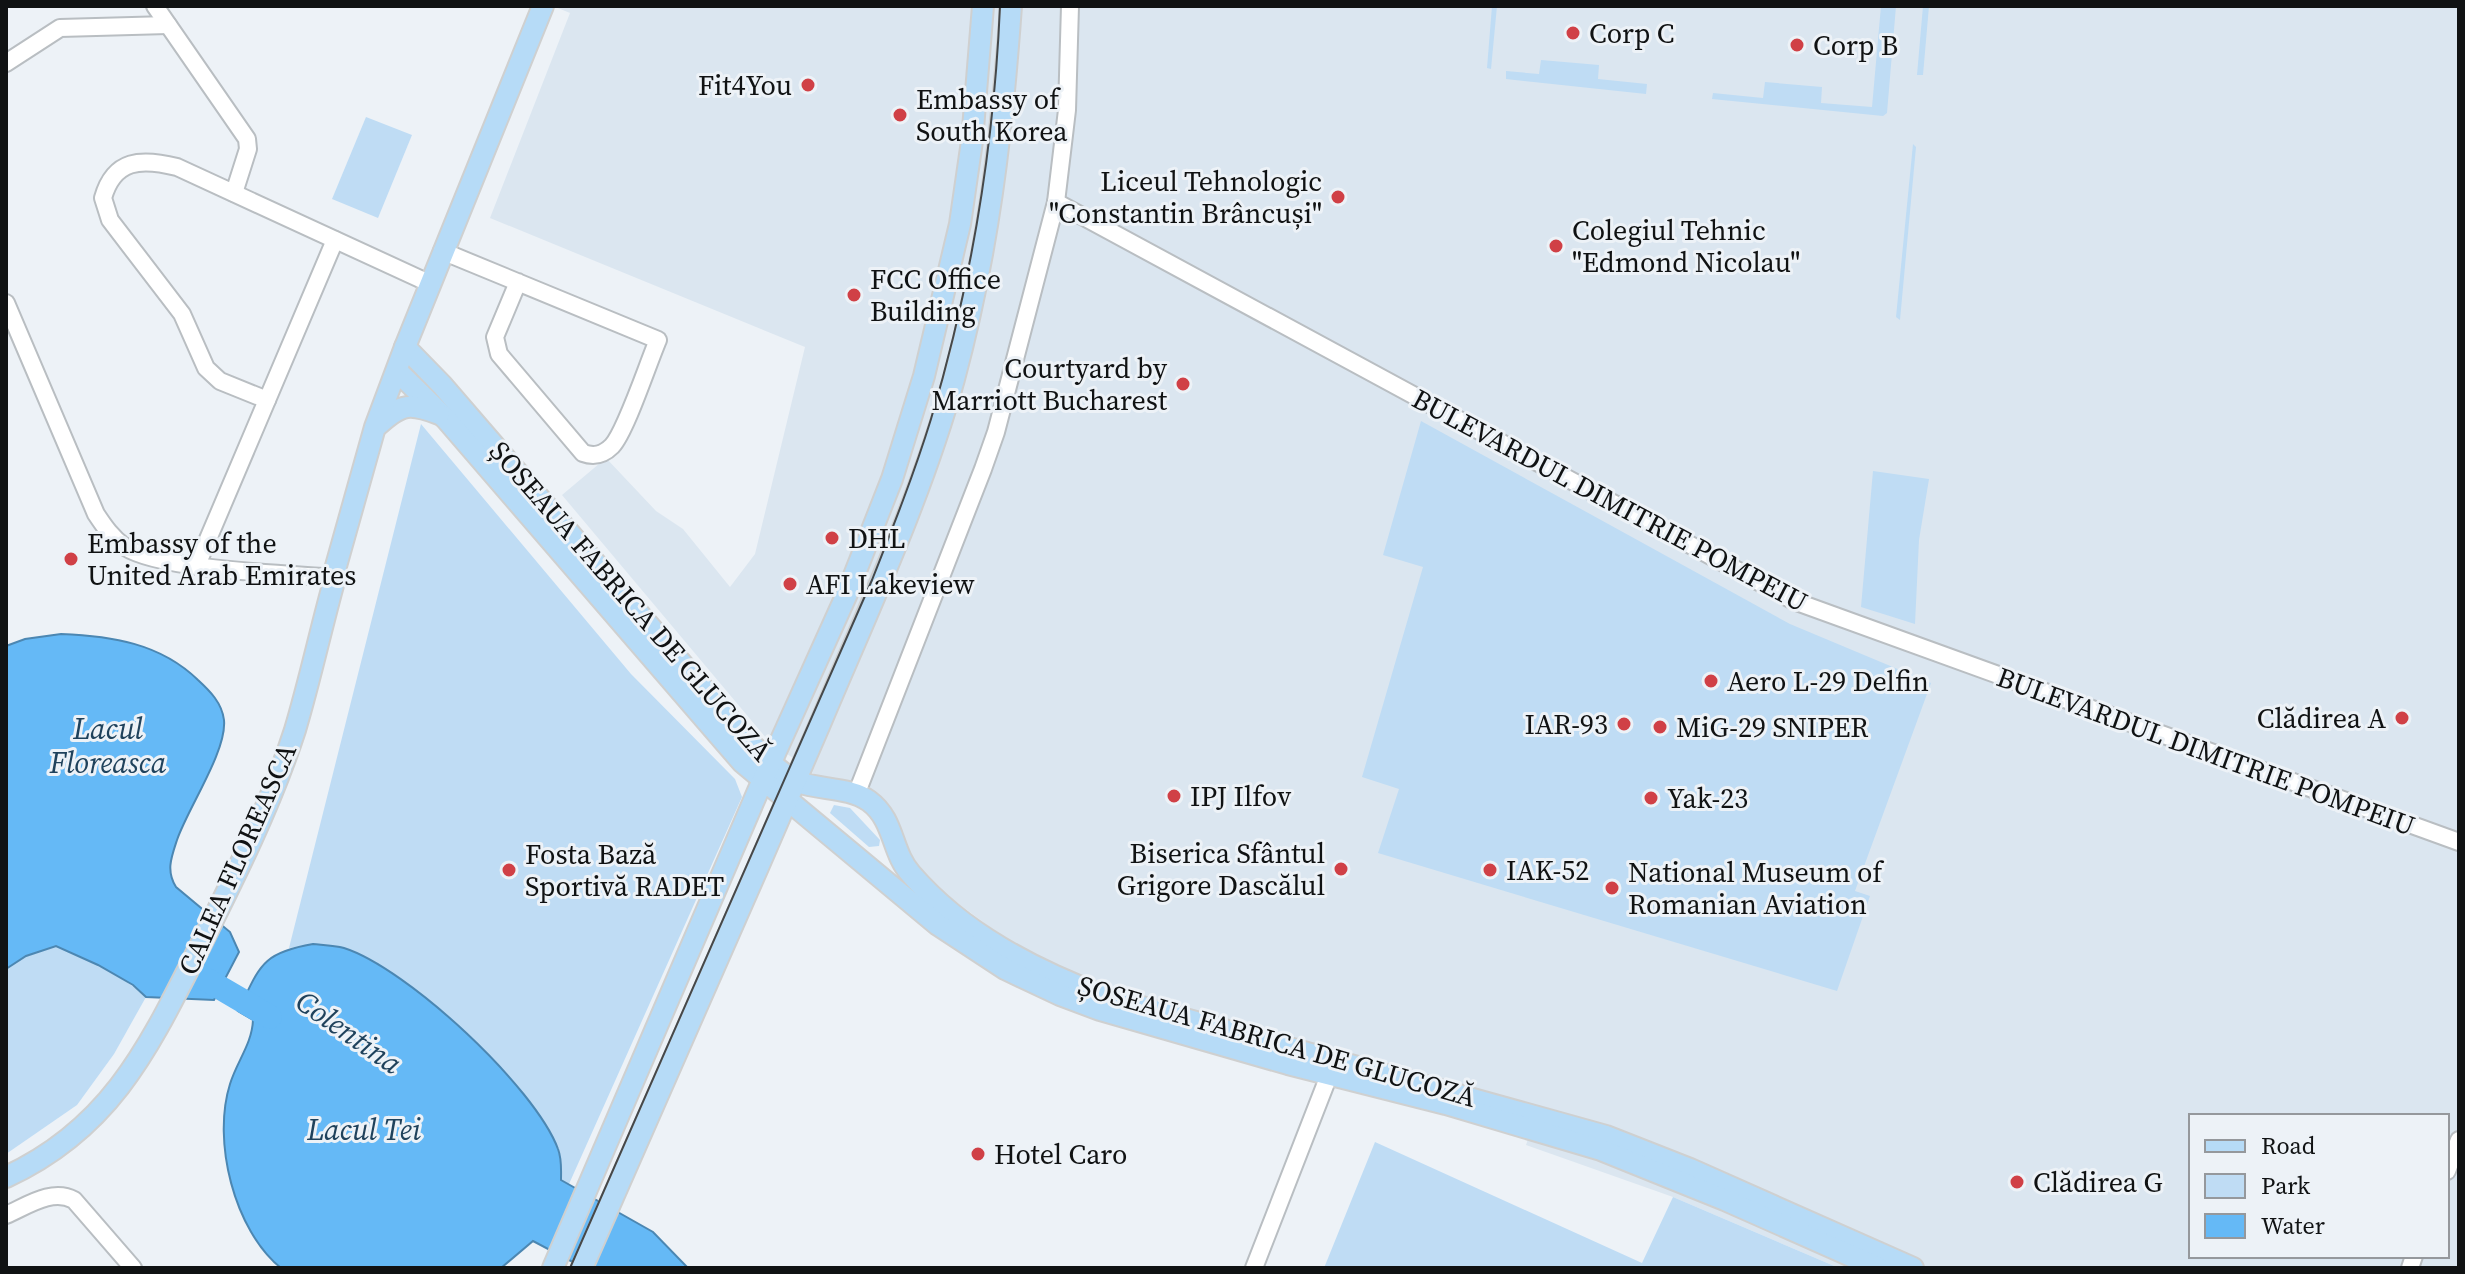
<svg xmlns="http://www.w3.org/2000/svg" width="2465" height="1274" viewBox="0 0 2465 1274" font-family="'Source Serif 4',serif">
	<style>
		.built { fill: #dbe6f0; fill-rule: evenodd }
		.green { fill: #bfdcf4 }
		.water { fill: #65b9f6; stroke: #4c87b2; stroke-width: 2 }
		.lines { fill: none; stroke-linecap: round; stroke-linejoin: round }
		.river { stroke: #65b9f6; stroke-width: 24 }
		.minor-casing { stroke: #b9bec2; stroke-width: 20 }
		.major-casing { stroke: #cfd0d0; stroke-width: 24 }
		.minor { stroke: #fff; stroke-width: 16 }
		.major { stroke: #b6dbf7; stroke-width: 20 }
		.tram { stroke: #45484a; stroke-width: 2 }
		.poi-dot { fill: #d04046; stroke: #edf2f7; stroke-width: 3 }
		.labels { text-anchor: middle; dominant-baseline: central; stroke-width: 6; stroke-linejoin: round; paint-order: stroke }
		.poi-label { font-size: 28px; fill: #101213; stroke: #edf2f7; text-anchor: start }
		.street-label { font-size: 28px; fill: #101213; stroke: #edf2f7 }
		.water-label { font-size: 30px; font-style: italic; fill: #1f425c; stroke: #edf2f7 }
	</style>
	<rect width="100%" height="100%" fill="#edf2f7"/>
	<path class="built" d="M553,6H2459V1268H1839L1673,1197L1526,1145L1538,1109L1124,997L1030,957L916,872L902,833L875,798L822,780L766,738L562,495L606,458L656,511L683,529L730,587L755,554L805,347L490,218L570,13ZM2191,1116H2447V1256H2191Z"/>
	<g class="green">
		<path d="M1492,6H1497L1491,69L1487,68Z"/>
		<path d="M1881,6H1896L1887,113L1883,116L1712,99L1713,93L1763,98L1765,82L1822,87L1821,103L1872,107Z"/>
		<path d="M1923,6H1929L1923,75H1917Z"/>
		<path d="M1541,60L1599,65L1598,79L1647,84L1646,94L1506,79V71L1539,74Z"/>
		<path d="M366,117L412,135L378,218L332,199Z"/>
		<path d="M1913,144L1916,147L1900,320L1896,317Z"/>
		<path d="M1421,421L1790,624L1931,683L1855,891L1870,896L1837,991L1378,853L1399,789L1362,777L1423,567L1383,555Z"/>
		<path d="M421,424L631,674L735,779L742,797L569,1184L561,1180C561,1170 562,1158 558,1150C531,1085 411,970 344,948C326,942 307,945 289,948Z"/>
		<path d="M1873,471L1929,479L1919,540L1915,624L1861,607Z"/>
		<path d="M834,805L850,808L880,840L879,846L869,847L830,813Z"/>
		<path d="M56,946C88,960 120,974 146,997L114,1054L77,1105L6,1154V969L26,956Z"/>
		<path d="M1375,1142L1642,1263L1673,1197L1839,1268H1324Z"/>
	</g>
	<g class="water">
		<path d="M61,634C111,636 160,643 198,680C210,691 222,703 224,720C227,751 188,808 177,840C171,858 166,871 176,887L230,932L239,952L214,1000L146,997L133,985L98,965L56,946L26,956L6,969V646L25,639Z"/>
		<path d="M313,944C323,945 334,945 344,948C407,968 535,1087 558,1149C562,1159 561,1170 561,1180L653,1232L688,1268H584L533,1241L501,1268H281C234,1230 212,1141 230,1084C237,1061 252,1044 253,1020L238,1011C260,967 260,953 313,944Z"/>
	</g>
	<g class="lines">
		<path class="river" d="M195,973L270,1017"/>
		<g class="minor-casing">
			<g id="minor">
				<path d="M155,6L247,139L248,149L234,193"/>
				<path d="M6,63L60,28L168,25"/>
				<path d="M1056,202L1794,601L2459,842"/>
				<path d="M442,251L658,340C648,363 626,431 612,446C603,455 594,457 583,453L499,354L495,337L518,282"/>
				<path d="M6,303L96,514C104,526 112,538 125,547C160,570 289,574 335,578"/>
				<path d="M267,400L220,381L206,368L182,314L110,220L103,198C114,159 141,158 177,167L431,284"/>
				<path d="M197,565L335,240"/>
				<path d="M856,795L983,469L996,432L1056,202L1067,110L1070,6"/>
				<path d="M2447,1171L2459,1140"/>
				<path d="M6,1215C27,1206 52,1188 74,1200L133,1268"/>
				<path d="M1254,1268L1333,1065"/>
				<path d="M2410,1268L2414,1256"/>
			</g>
		</g>
		<g class="major-casing">
			<g id="major">
				<path d="M405,347L442,385L751,744C764,756 781,775 798,782C820,790 849,787 869,801C895,820 891,852 911,874C962,933 1034,970 1106,997L1606,1136L1690,1169L1913,1268"/>
				<path d="M397,371L446,419L742,762L938,925L1005,969L1060,995L1100,1010L1288,1064L1446,1104L1601,1150L1725,1200L1878,1268"/>
				<path d="M378,425C402,403 410,403 439,414"/>
				<path d="M6,1177C110,1129 148,1049 197,952C233,880 270,807 295,730C310,680 321,628 335,578L336,566L375,427L405,347L543,6"/>
				<path d="M553,1268L758,791L846,596L892,479L924,376L960,224L972,141L983,6"/>
				<path d="M582,1268C661,1087 742,906 820,724C868,610 921,498 954,379C988,253 1002,135 1011,6"/>
			</g>
		</g>
		<use href="#minor" class="minor"/>
		<use href="#major" class="major"/>
		<path class="tram" d="M570,1268L872,580C893,527 914,474 931,419C971,285 994,146 1000,6"/>
	</g>
	<g class="poi-dot">
		<circle cx="1573" cy="33" r="8"/>
		<circle cx="1797" cy="45" r="8"/>
		<circle cx="808" cy="85" r="8"/>
		<circle cx="900" cy="115" r="8"/>
		<circle cx="1338" cy="197" r="8"/>
		<circle cx="1556" cy="246" r="8"/>
		<circle cx="854" cy="295" r="8"/>
		<circle cx="1183" cy="384" r="8"/>
		<circle cx="832" cy="538" r="8"/>
		<circle cx="71" cy="559" r="8"/>
		<circle cx="790" cy="584" r="8"/>
		<circle cx="1711" cy="681" r="8"/>
		<circle cx="2402" cy="718" r="8"/>
		<circle cx="1624" cy="724" r="8"/>
		<circle cx="1660" cy="727" r="8"/>
		<circle cx="1174" cy="796" r="8"/>
		<circle cx="1651" cy="798" r="8"/>
		<circle cx="1341" cy="869" r="8"/>
		<circle cx="509" cy="870" r="8"/>
		<circle cx="1490" cy="870" r="8"/>
		<circle cx="1612" cy="888" r="8"/>
		<circle cx="978" cy="1154" r="8"/>
		<circle cx="2017" cy="1182" r="8"/>
	</g>
	<g class="labels">
		<g class="poi-label">
			<text x="1589" y="33">Corp C</text>
			<text x="1813" y="45">Corp B</text>
			<text x="792" y="85" text-anchor="end">Fit4You</text>
			<text x="916" y="99">Embassy of<tspan x="916" dy="32">South Korea</tspan></text>
			<text x="1322" y="181" text-anchor="end">Liceul Tehnologic<tspan x="1322" dy="32">"Constantin Brâncuși"</tspan></text>
			<text x="1572" y="230">Colegiul Tehnic<tspan x="1572" dy="32">"Edmond Nicolau"</tspan></text>
			<text x="870" y="279">FCC Office<tspan x="870" dy="32">Building</tspan></text>
			<text x="1167" y="368" text-anchor="end">Courtyard by<tspan x="1167" dy="32">Marriott Bucharest</tspan></text>
			<text x="848" y="538">DHL</text>
			<text x="87" y="543">Embassy of the<tspan x="87" dy="32">United Arab Emirates</tspan></text>
			<text x="806" y="584">AFI Lakeview</text>
			<text x="1727" y="681">Aero L-29 Delfin</text>
			<text x="2386" y="718" text-anchor="end">Clădirea A</text>
			<text x="1608" y="724" text-anchor="end">IAR-93</text>
			<text x="1676" y="727">MiG-29 SNIPER</text>
			<text x="1190" y="796">IPJ Ilfov</text>
			<text x="1667" y="798">Yak-23</text>
			<text x="1325" y="853" text-anchor="end">Biserica Sfântul<tspan x="1325" dy="32">Grigore Dascălul</tspan></text>
			<text x="525" y="854">Fosta Bază<tspan x="525" dy="32">Sportivă RADET</tspan></text>
			<text x="1506" y="870">IAK-52</text>
			<text x="1628" y="872">National Museum of<tspan x="1628" dy="32">Romanian Aviation</tspan></text>
			<text x="994" y="1154">Hotel Caro</text>
			<text x="2033" y="1182">Clădirea G</text>
		</g>
		<g class="street-label">
			<text transform="translate(1610 500) rotate(28)">BULEVARDUL DIMITRIE POMPEIU</text>
			<text transform="translate(631 601) rotate(49)">ȘOSEAUA FABRICA DE GLUCOZĂ</text>
			<text transform="translate(2206 751) rotate(20)">BULEVARDUL DIMITRIE POMPEIU</text>
			<text transform="translate(237 859) rotate(-66)">CALEA FLOREASCA</text>
			<text transform="translate(1277 1041) rotate(16)">ȘOSEAUA FABRICA DE GLUCOZĂ</text>
		</g>
		<g class="water-label">
			<text x="108" y="728">Lacul<tspan x="108" dy="34">Floreasca</tspan></text>
			<text transform="translate(349 1032) rotate(35)">Colentina</text>
			<text x="364" y="1129">Lacul Tei</text>
		</g>
	</g>
	<rect width="2465" height="1274" fill="none" stroke="#101213" stroke-width="16"/>
	<rect x="2189" y="1114" width="260" height="144" fill="#edf2f7" stroke="#95989c" stroke-width="2"/>
	<rect x="2205" y="1140" width="40" height="12" fill="#b6dbf7" stroke="#95989c" stroke-width="2"/>
	<text x="2261" y="1154" font-size="24" fill="#101213">Road</text>
	<rect x="2205" y="1174" width="40" height="24" fill="#bfdcf4" stroke="#95989c" stroke-width="2"/>
	<text x="2261" y="1194" font-size="24" fill="#101213">Park</text>
	<rect x="2205" y="1214" width="40" height="24" fill="#65b9f6" stroke="#95989c" stroke-width="2"/>
	<text x="2261" y="1234" font-size="24" fill="#101213">Water</text>
</svg>
